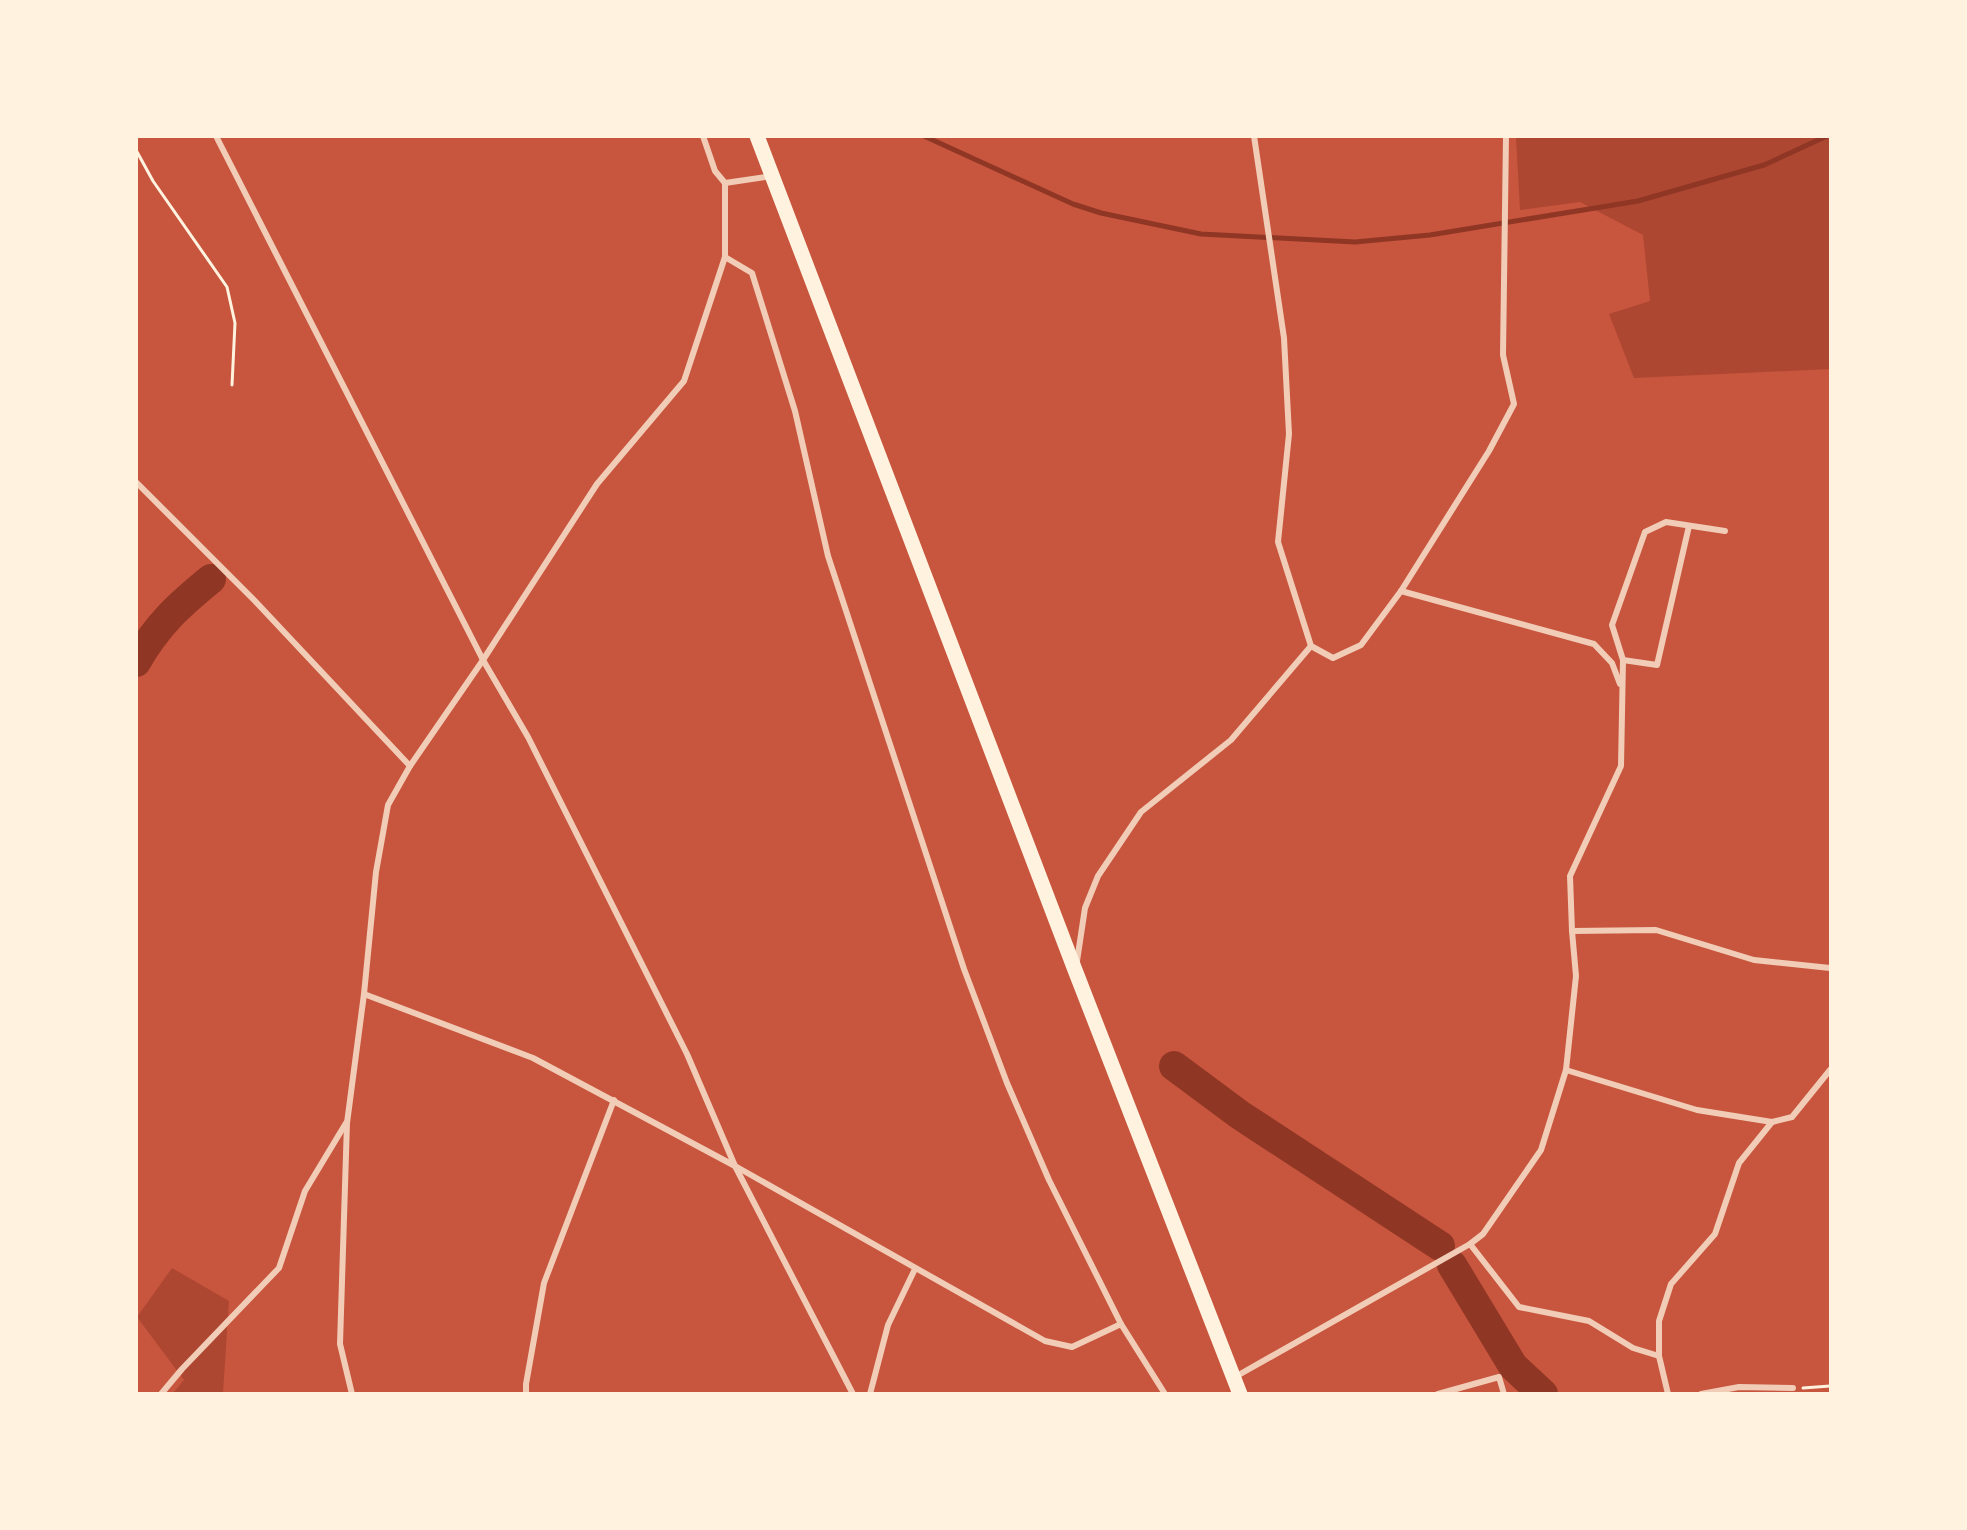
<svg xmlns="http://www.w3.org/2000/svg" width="1967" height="1530" viewBox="0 0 1967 1530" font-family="'Golos Text',sans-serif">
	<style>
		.green { fill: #ae4732 }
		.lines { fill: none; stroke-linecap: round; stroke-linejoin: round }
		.stream { stroke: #8f3625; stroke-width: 5 }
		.river { stroke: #8f3625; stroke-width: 30 }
		.path { stroke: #fff3e0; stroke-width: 3 }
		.minor { stroke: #f1ccb7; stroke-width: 6 }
		.primary { stroke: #fff3e0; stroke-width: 15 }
	</style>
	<rect width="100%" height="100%" fill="#c8553d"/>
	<g class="green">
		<path d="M1516,137H1830V369L1634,378L1609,314L1650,301L1643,235L1580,202L1520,210Z"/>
		<path d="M172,1268L229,1301L223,1393H173L184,1380L137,1317Z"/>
	</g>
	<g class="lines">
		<path class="stream" d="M924,136L1073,204L1101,213L1201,234L1355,242L1430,235L1638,201L1764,165L1827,136"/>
		<g class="river">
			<path d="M136,662C157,625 179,605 211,579"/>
			<path d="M1174,1066L1240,1115L1440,1246"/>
			<path d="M1452,1265L1513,1366L1543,1394"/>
		</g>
		<g class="path">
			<path d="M136,150L153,181L227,287L235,323L232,385"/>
			<path d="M1803,1388L1830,1386"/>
		</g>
		<g class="minor">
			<path d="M216,136L483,660L528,737L687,1054L735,1166L853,1394"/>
			<path d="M703,136L715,171L725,183"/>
			<path d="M1254,136L1284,338L1289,434L1278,542L1311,646L1333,658L1361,645L1401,591L1489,451L1514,404L1503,355L1506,136"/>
			<path d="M725,257L752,273L795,411L828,556L964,969L1007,1083L1049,1180L1121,1324L1165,1394"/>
			<path d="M136,482L255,601L410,766"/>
			<path d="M1401,591L1594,644L1612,663L1620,684"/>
			<path d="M1623,660L1657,665L1689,526"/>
			<path d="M1572,931L1656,930L1754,960L1830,968"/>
			<path d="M1077,961L1085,908L1098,876L1141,812L1231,740L1311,646"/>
			<path d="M364,994L533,1058L735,1166L1045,1341L1072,1347L1121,1324"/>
			<path d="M1566,1070L1697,1110L1772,1122"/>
			<path d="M1470,1244L1519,1307L1589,1321L1633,1348L1659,1356"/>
			<path d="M1235,1377L1470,1244L1483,1234L1541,1150L1566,1070L1576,976L1572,931L1570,876L1621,766L1623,660L1612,625L1645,532L1666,522L1725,531"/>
			<path d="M161,1394L182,1369L279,1268L305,1191L346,1123"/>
			<path d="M352,1394L340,1344L347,1123L364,994L376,872L388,805L410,766L483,660L597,484L684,381L725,257V183L772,176"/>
			<path d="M526,1394V1384L544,1283L614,1100"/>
			<path d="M870,1394L888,1325L915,1269"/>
			<path d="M1438,1394L1499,1377L1504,1394"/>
			<path d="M1668,1394L1659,1356V1321L1671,1284L1715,1234L1739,1163L1772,1122L1792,1117L1830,1070"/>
			<path d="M1701,1394L1739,1387L1793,1388"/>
		</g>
		<path class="primary" d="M757,136L1075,970L1240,1394"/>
	</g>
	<rect width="1967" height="1530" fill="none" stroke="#fff3e0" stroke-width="276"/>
</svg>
